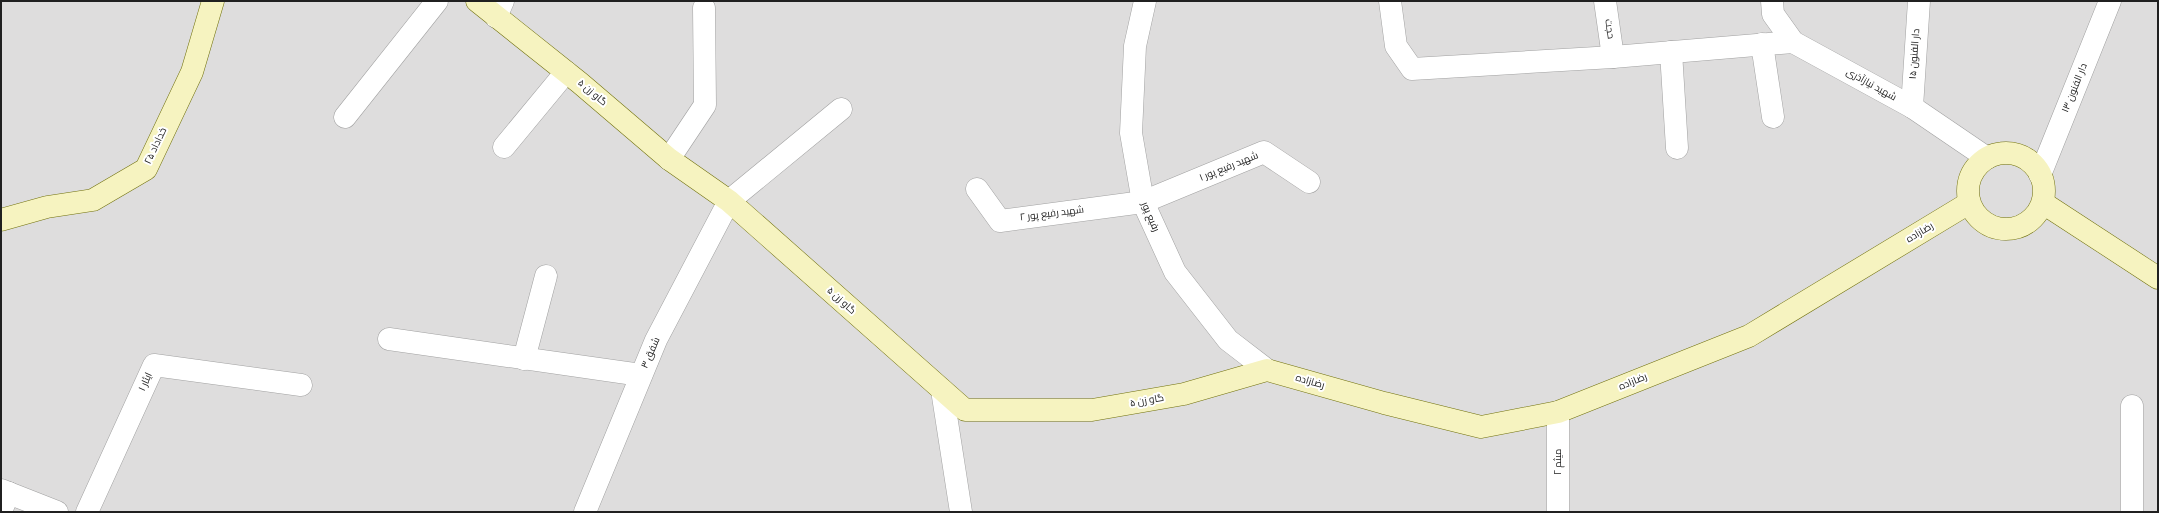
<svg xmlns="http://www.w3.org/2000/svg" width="2159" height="513" viewBox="0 0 2159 513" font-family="Overpass,Cairo,sans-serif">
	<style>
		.residential { fill: #dedddd }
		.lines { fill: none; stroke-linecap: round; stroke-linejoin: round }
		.street-casing { stroke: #a1a1a1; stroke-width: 23 }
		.secondary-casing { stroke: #71710d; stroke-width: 23 }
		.street { stroke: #fff; stroke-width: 22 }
		.secondary { stroke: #f6f3c0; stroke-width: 22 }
		.labels { text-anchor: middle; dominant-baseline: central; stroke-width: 4; stroke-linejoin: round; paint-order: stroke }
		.street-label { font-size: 10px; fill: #202020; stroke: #fff }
	</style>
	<rect width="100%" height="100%" fill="#f0ece7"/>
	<rect class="residential" x="1" y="1" width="2157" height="511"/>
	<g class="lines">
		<g class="street-casing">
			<g id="street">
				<path d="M1145,1L1135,46L1131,133L1143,202L1175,272L1228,340L1267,370"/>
				<path d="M1390,1L1396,46L1412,69L1613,57L1793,42"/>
				<path d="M1605,1L1613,57"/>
				<path d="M1772,1L1773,14L1793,42L1912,107L1987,158"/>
				<path d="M496,17L503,1"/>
				<path d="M1762,44L1773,117"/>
				<path d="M1671,52L1677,148"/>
				<path d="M1912,107L1919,1"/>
				<path d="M345,117L437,1"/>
				<path d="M504,147L566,72"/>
				<path d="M669,159L705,105L704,8"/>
				<path d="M2040,175L2110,1"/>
				<path d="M977,189L1000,221L1143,202L1264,152L1309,182"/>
				<path d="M389,339L641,375"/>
				<path d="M524,359L546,276"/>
				<path d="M942,390L961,512"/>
				<path d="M1558,412V512"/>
				<path d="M1,490L57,512"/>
				<path d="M1,511L9,493"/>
				<path d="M87,512L154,365L301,385"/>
				<path d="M585,512L656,340L729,201L841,109"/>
				<path d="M2132,512V406"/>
			</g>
		</g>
		<g class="secondary-casing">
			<g id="secondary">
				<path d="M477,1L580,83L669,159L729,201L965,410H1092L1184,394L1267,370L1384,403L1481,427L1558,412L1749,336L1969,203"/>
				<circle cx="2006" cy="191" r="38"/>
				<path d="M2043,203L2158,278"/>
				<path d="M1,220L47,207L93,200L146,169L192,72L213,1"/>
			</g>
		</g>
		<use href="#street" class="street"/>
		<use href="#secondary" class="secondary"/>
	</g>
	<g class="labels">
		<g class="street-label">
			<text transform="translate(1609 29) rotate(82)">حجت</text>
			<text transform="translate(1915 54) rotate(-86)">دار الفنون ۱۵</text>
			<text transform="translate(1871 85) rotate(29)">شهید نیازآذری</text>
			<text transform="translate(2075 88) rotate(-68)">دار الفنون ۱۳</text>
			<text transform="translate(592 93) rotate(40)">گاو زن ۵</text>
			<text transform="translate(156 146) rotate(-65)">خداداد ۲۵</text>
			<text transform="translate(1229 167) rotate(-22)">شهید رفیع پور ۱</text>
			<text transform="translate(1052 214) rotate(-7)">شهید رفیع پور ۲</text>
			<text transform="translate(1150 217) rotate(67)">رفیع پور</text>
			<text transform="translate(1920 233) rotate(-31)">رضازاده</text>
			<text transform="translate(841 301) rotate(42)">گاو زن ۵</text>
			<text transform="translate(651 353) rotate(-66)">شفق ۳</text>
			<text transform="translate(146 382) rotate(-66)">ایثار ۱</text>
			<text transform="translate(1310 382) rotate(16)">رضازاده</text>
			<text transform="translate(1633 382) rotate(-22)">رضازاده</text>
			<text transform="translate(1147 401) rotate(-10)">گاو زن ۵</text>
			<text transform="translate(1558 462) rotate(-90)">میثم ۲</text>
		</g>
	</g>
	<rect width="2159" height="513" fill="none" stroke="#202020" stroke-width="4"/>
</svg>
